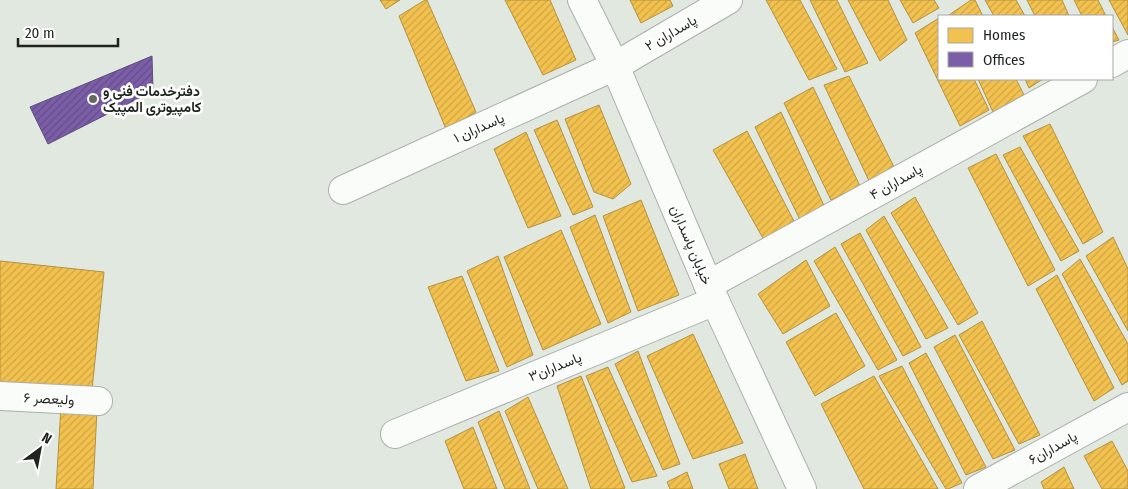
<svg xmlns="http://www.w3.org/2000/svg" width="1128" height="489" viewBox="0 0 1128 489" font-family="'Fira Sans Condensed',Vazirmatn,sans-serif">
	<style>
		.homes { fill: url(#homes-hatch); stroke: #b39240 }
		.offices { fill: url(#offices-hatch); stroke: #5f4d7e }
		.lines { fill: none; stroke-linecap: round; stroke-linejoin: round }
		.minor-casing { stroke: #aaafaa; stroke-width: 30 }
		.minor { stroke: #fafcfa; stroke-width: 28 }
		.poi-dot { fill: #636963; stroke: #fff; stroke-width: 2 }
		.labels { text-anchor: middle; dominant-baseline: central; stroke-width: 5; stroke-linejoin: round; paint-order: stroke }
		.street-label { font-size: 14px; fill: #1f241f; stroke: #fff }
		.poi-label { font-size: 14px; font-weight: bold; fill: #1f241f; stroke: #fff; text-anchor: start }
	</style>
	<defs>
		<pattern id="homes-hatch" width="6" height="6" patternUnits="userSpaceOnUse" patternTransform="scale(1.25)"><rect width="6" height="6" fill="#f2c14e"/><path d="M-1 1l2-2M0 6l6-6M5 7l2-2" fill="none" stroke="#cfa644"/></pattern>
		<pattern id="offices-hatch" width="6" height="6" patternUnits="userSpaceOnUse" patternTransform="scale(1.25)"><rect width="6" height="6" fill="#7b5ea7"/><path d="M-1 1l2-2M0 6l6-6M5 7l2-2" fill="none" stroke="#644d87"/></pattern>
	</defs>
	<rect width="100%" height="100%" fill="#e1e8e0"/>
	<g class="homes">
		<path d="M380,0H400L386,9Z"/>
		<path d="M425,0H427L476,112L446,129L399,16Z"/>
		<path d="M505,0H550L576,60L543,75Z"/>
		<path d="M630,0H670L673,6L641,23Z"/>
		<path d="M766,0H800L837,69L809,80Z"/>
		<path d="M810,0H837L868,63L845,72Z"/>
		<path d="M848,0H888L907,40L880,61Z"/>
		<path d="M900,0H934L939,8L913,23Z"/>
		<path d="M971,0H975L983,16H950L949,15Z"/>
		<path d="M985,0H1016L1025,16H994Z"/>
		<path d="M1027,0H1062L1069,16H1035Z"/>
		<path d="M1074,0H1098L1106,16H1082Z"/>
		<path d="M1109,0H1128V35Z"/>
		<path d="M939,18V79H974L989,110L960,126L915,33Z"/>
		<path d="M1112,27L1119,40L1112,42Z"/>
		<path d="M849,76L894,167L870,183L824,85Z"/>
		<path d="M978,79H1016L1024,95L993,112Z"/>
		<path d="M1025,79H1043L1029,88Z"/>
		<path d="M813,87L860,186L831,200L784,103Z"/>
		<path d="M599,105L631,184L613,199L594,192L565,119Z"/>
		<path d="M781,112L826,210L801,222L755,127Z"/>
		<path d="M557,120L593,207L573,215L534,130Z"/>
		<path d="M1050,124L1103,232L1083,244L1023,136Z"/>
		<path d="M747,131L796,225L764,240L713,150Z"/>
		<path d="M526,132L561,216L528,228L494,149Z"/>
		<path d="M1020,147L1079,251L1061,261L1003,155Z"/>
		<path d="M996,154L1055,270L1028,286L968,168Z"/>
		<path d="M915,197L978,313L958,325L891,213Z"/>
		<path d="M641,200L679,295L638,311L603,216Z"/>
		<path d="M595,215L631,312L608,323L570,227Z"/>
		<path d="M884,216L948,328L926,339L866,230Z"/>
		<path d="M561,230L601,324L543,350L504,257Z"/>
		<path d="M860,233L921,347L903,356L841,244Z"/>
		<path d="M1113,237L1128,269V331L1086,256Z"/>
		<path d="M835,247L897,360L878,370L814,261Z"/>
		<path d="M498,256L533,355L507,367L467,271Z"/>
		<path d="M1080,259L1128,344V381L1122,385L1062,274Z"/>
		<path d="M806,260L830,306L783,334L758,294Z"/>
		<path d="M0,261L104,272L92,390L0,384Z"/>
		<path d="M1057,275L1114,388L1094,401L1036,289Z"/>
		<path d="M462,276L499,371L466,381L428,287Z"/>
		<path d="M836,313L865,366L815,396L786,342Z"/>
		<path d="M982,321L1040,435L1019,444L959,335Z"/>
		<path d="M693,334L743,443L693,459L647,356Z"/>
		<path d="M955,335L1015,450L993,459L934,347Z"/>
		<path d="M638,351L680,464L663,470L615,364Z"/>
		<path d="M926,353L986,467L966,475L909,363Z"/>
		<path d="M902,366L962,483L948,489H946L879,376Z"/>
		<path d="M608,367L657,476L632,482L586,376Z"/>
		<path d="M581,376L625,488L623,489H591L557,386Z"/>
		<path d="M874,376L938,489H864L821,404Z"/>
		<path d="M528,397L568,489H538L505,411Z"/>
		<path d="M61,406L97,410L93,489H56Z"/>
		<path d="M499,411L530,489H505L478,422Z"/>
		<path d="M473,427L497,489H464L445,441Z"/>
		<path d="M1112,441L1128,471V489H1102L1084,456Z"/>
		<path d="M745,454L758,489H729L719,464Z"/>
		<path d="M1064,467L1074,489H1044L1041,482Z"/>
		<path d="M687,472L693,489H670L667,482Z"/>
	</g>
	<path class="offices" d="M152,56L153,91L48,144L30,107Z"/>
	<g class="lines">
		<g class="minor-casing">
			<g id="minor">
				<path d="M582,0L615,66L715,301L802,489"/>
				<path d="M1112,63L1128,54"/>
				<path d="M343,190L615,66L728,0"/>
				<path d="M708,285L1083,79"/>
				<path d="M0,396L98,401"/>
				<path d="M395,434L715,301"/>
				<path d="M978,489L1128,407"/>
			</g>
		</g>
		<use href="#minor" class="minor"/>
	</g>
	<circle class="poi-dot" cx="93" cy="99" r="5"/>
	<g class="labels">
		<g class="street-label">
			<text transform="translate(671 33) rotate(-30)">پاسداران ۲</text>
			<text transform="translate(479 128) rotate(-24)">پاسداران ۱</text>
			<text transform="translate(896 182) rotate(-29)">پاسداران ۴</text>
			<text transform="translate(691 245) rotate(67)">خیابان پاسداران</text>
			<text transform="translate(555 367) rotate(-22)">پاسداران۳</text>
			<text transform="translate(49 399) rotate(3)">ولیعصر ۶</text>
			<text transform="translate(1053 448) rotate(-29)">پاسداران۶</text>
		</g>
		<g class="poi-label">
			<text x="103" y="91">دفترخدمات فنی و<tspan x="103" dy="16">کامپیوتری المپیک</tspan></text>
		</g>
	</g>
	<rect x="938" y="15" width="175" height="65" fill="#ffffff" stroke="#a5a7a5"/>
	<rect x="948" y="28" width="25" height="15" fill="#f2c14e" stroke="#a5a7a5"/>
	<text x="983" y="40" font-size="15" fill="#1f241f">Homes</text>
	<rect x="948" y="52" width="25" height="15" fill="#7b5ea7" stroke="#a5a7a5"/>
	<text x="983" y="65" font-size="15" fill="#1f241f">Offices</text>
	<g transform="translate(40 449) rotate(32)" stroke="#ffffff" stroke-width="4" paint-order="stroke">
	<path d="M0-4L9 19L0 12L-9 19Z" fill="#1f241f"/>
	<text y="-8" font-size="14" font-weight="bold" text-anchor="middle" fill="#1f241f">N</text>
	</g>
	<path d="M18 38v8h100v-8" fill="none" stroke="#1f241f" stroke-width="2.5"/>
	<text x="25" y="38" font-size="15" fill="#1f241f" stroke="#ffffff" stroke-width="4" paint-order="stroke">20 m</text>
</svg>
